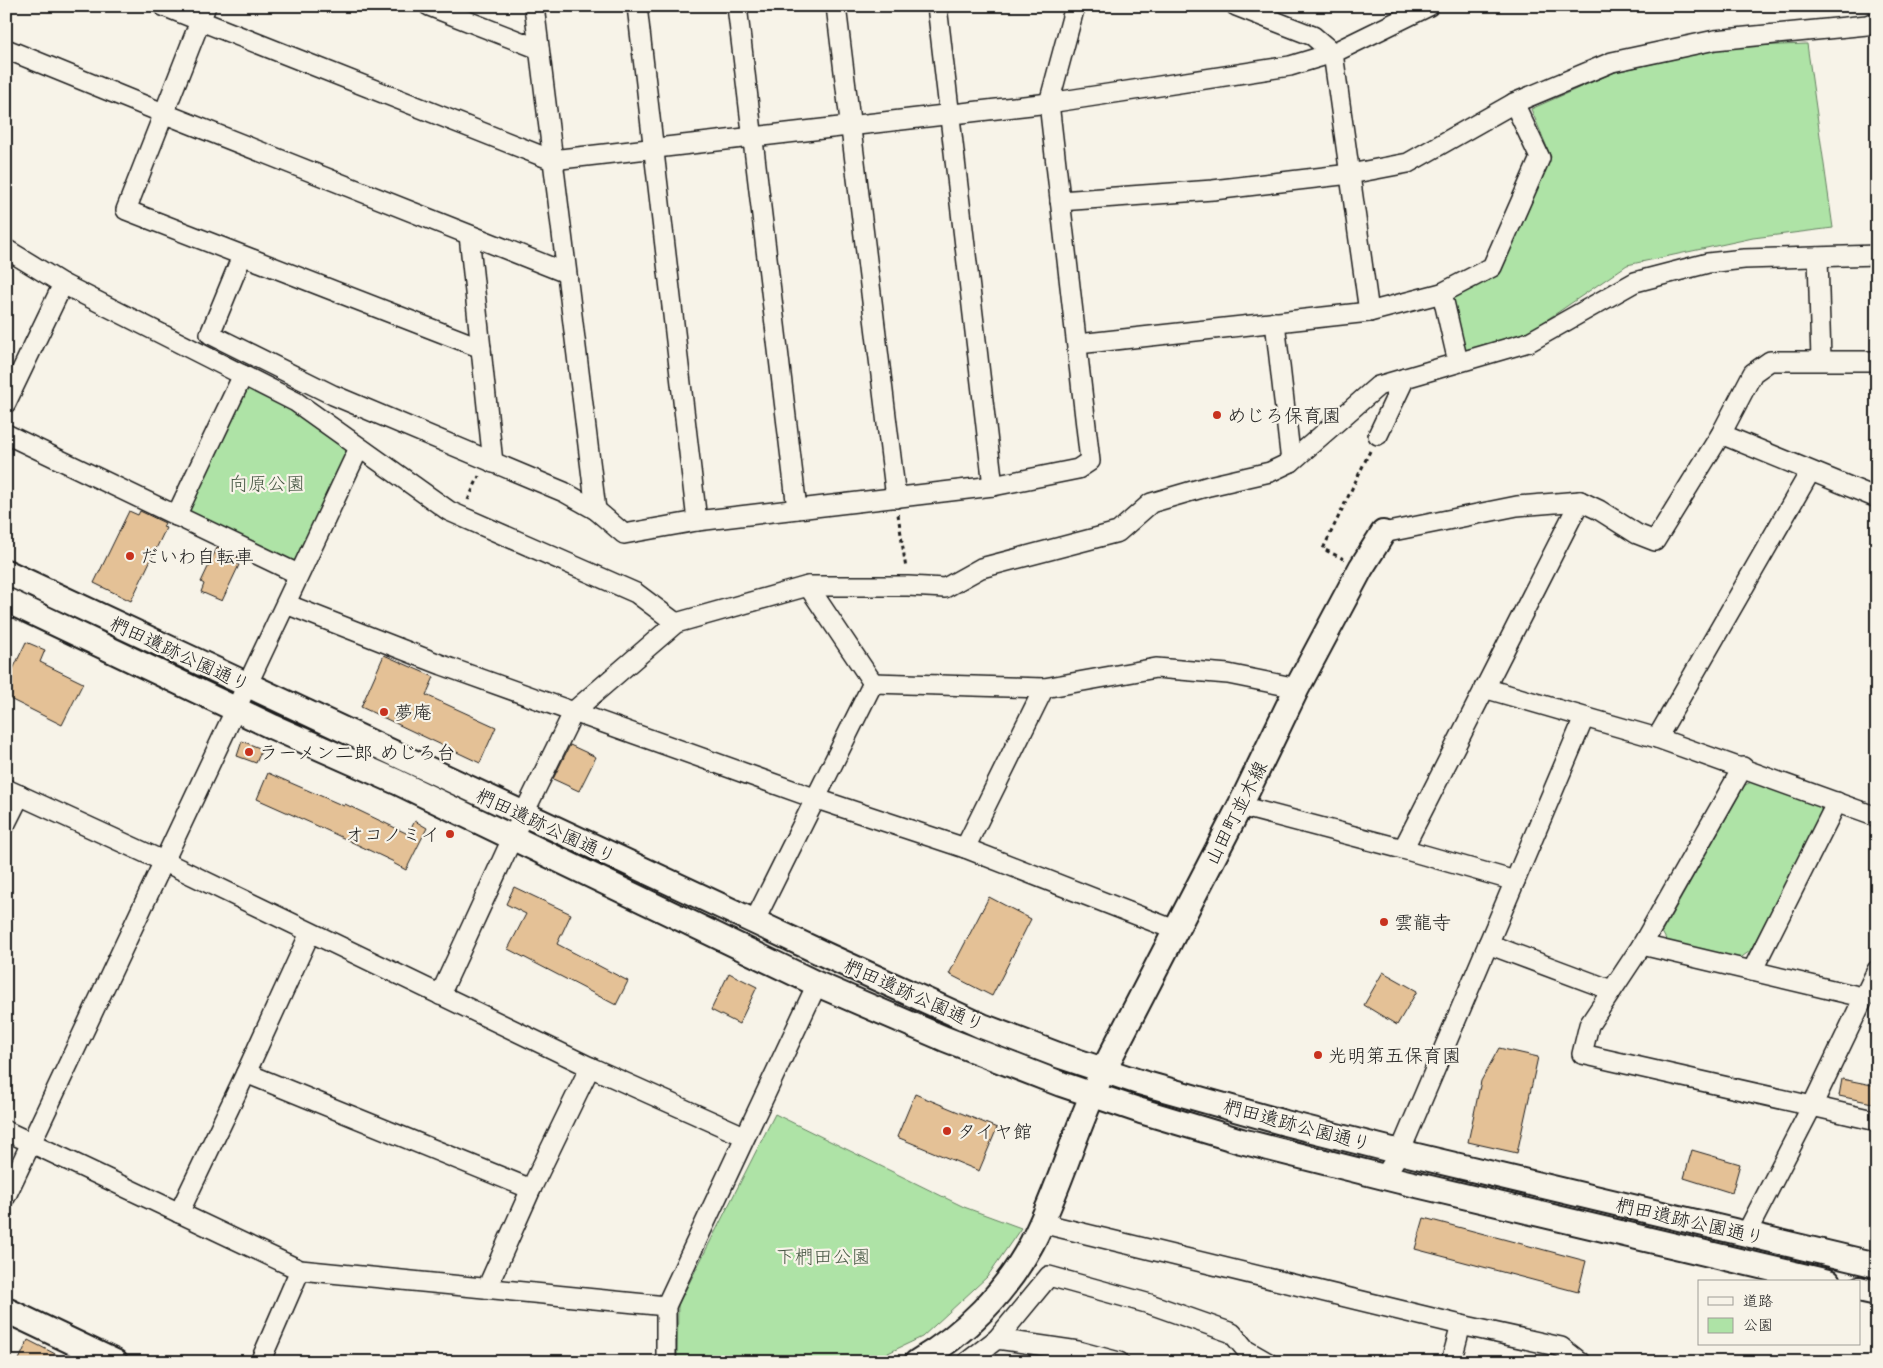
<svg xmlns="http://www.w3.org/2000/svg" width="1883" height="1368" viewBox="0 0 1883 1368" font-family="'Shantell Sans','Klee One',sans-serif">
	<style>
		.green { fill: #aee3a6; stroke: #658061 }
		.building { fill: #e4c196; stroke: #1c1c1c }
		.lines { fill: none; stroke-linecap: round; stroke-linejoin: round }
		.minor-casing { stroke: #1c1c1c; stroke-width: 22 }
		.tertiary-casing { stroke: #1c1c1c; stroke-width: 28 }
		.path { stroke: #1c1c1c; stroke-width: 3; stroke-dasharray: 4 4; stroke-linecap: butt }
		.minor { stroke: #f7f3e8; stroke-width: 19 }
		.tertiary { stroke: #f7f3e8; stroke-width: 24 }
		.poi-dot { fill: #c8321e; stroke: #f7f3e8; stroke-width: 2 }
		.labels { text-anchor: middle; dominant-baseline: central; stroke-width: 4.5; stroke-linejoin: round; paint-order: stroke }
		.poi-label { font-size: 19px; fill: #1c1c1c; stroke: #f7f3e8; text-anchor: start }
		.park-label { font-size: 19px; fill: #485845; stroke: #f7f3e8 }
		.street-label { font-size: 19px; fill: #1c1c1c; stroke: #f7f3e8 }
	</style>
	<rect width="100%" height="100%" fill="#f7f3e8"/>
	<filter id="ink" filterUnits="userSpaceOnUse"><feTurbulence type="fractalNoise" baseFrequency=".02" numOctaves="2"/><feDisplacementMap in="SourceGraphic" scale="10" xChannelSelector="R" yChannelSelector="G"/><feConvolveMatrix kernelMatrix="1 2 1 2 8 2 1 2 1" color-interpolation-filters="sRGB"/></filter>
	<g filter="url(#ink)">
		<g class="green">
			<path d="M1807,44L1833,228L1753,238L1627,265L1529,332L1462,354L1450,296L1498,271L1551,157L1531,109L1615,72L1728,47Z"/>
			<path d="M243,375L359,448L298,574L176,516Z"/>
			<path d="M1758,779L1819,803L1822,814L1750,951L1739,959L1668,943L1662,932L1745,785Z"/>
			<path d="M775,1114L964,1207L1021,1228L987,1277L922,1337L869,1362H677L678,1305Z"/>
		</g>
		<g class="building">
			<path d="M129,511L138,515L140,511L165,523L163,527L166,528L131,601L94,583Z"/>
			<path d="M217,548L239,558L237,564L239,565L222,601L201,592L204,584L201,582Z"/>
			<path d="M26,642L45,650L40,662L83,683L62,725L6,697V684Z"/>
			<path d="M384,655L434,677L426,695L496,727L480,763L361,707Z"/>
			<path d="M242,741L262,749L256,763L237,756Z"/>
			<path d="M570,745L596,757L579,791L553,779Z"/>
			<path d="M268,773L344,806L345,804L408,834L415,821L427,828L406,870L393,863L394,862L322,828L257,799Z"/>
			<path d="M514,887L571,914L557,944L628,981L616,1005L508,949L526,914L506,904Z"/>
			<path d="M989,897L1031,919L992,996L949,974Z"/>
			<path d="M1383,972L1417,991L1397,1025L1364,1005Z"/>
			<path d="M729,973L757,987L739,1024L711,1010Z"/>
			<path d="M1499,1048L1538,1057L1517,1153L1468,1142L1481,1081Z"/>
			<path d="M1842,1079L1877,1086V1104L1839,1096Z"/>
			<path d="M915,1094L997,1128L979,1171L897,1137Z"/>
			<path d="M1692,1150L1740,1164L1732,1193L1684,1178Z"/>
			<path d="M1424,1218L1586,1261L1578,1292L1415,1249Z"/>
			<path d="M28,1340L71,1362H18Z"/>
		</g>
		<g class="lines">
			<g class="minor-casing">
				<g id="minor">
					<path d="M163,6L552,160L1049,103L1290,66L1333,53L1429,6"/>
					<path d="M206,6L126,210L481,348"/>
					<path d="M429,6L539,49"/>
					<path d="M534,6L596,510"/>
					<path d="M637,6L697,521"/>
					<path d="M737,6L797,509"/>
					<path d="M836,6L896,498"/>
					<path d="M937,6L993,486"/>
					<path d="M1236,6L1313,36L1333,53L1369,312"/>
					<path d="M6,49L163,113L566,273"/>
					<path d="M1060,201L1213,190L1350,174L1408,163L1514,103L1612,62L1715,40L1867,25L1877,21"/>
					<path d="M469,235L493,463"/>
					<path d="M6,249L63,284L296,402L449,511L636,593L676,623"/>
					<path d="M242,256L210,334L333,395L564,492L596,510L624,534L697,521L993,486L1078,469L1090,461L1049,103L1075,6"/>
					<path d="M1818,257L1821,360"/>
					<path d="M1442,293L1458,362"/>
					<path d="M1275,322L1291,462"/>
					<path d="M1078,344L1369,312L1442,293L1492,267L1540,158L1514,103"/>
					<path d="M6,403L63,284"/>
					<path d="M6,434L298,574"/>
					<path d="M1721,434L1877,498"/>
					<path d="M1378,435L1405,378"/>
					<path d="M176,516L243,375"/>
					<path d="M1383,533L1517,506L1580,501L1599,510L1637,534L1655,541L1721,434L1753,373L1770,361H1877"/>
					<path d="M808,586L873,683"/>
					<path d="M286,604L442,665L814,798L965,848L1175,930"/>
					<path d="M1484,688L1657,738L1877,817"/>
					<path d="M1657,738L1810,472"/>
					<path d="M1743,767L1642,945L1589,1025L1582,1054L1812,1106L1746,1234"/>
					<path d="M6,789L163,861L590,1067L744,1136"/>
					<path d="M1240,806L1403,849L1580,501"/>
					<path d="M6,823L20,795"/>
					<path d="M965,848L1044,688"/>
					<path d="M1403,849L1515,881"/>
					<path d="M754,922L873,683L1044,688L1156,668L1228,674L1297,688"/>
					<path d="M1488,944L1611,990"/>
					<path d="M1642,945L1862,997"/>
					<path d="M1877,970L1812,1106L1877,1121"/>
					<path d="M1752,971L1837,802"/>
					<path d="M440,995L523,815L574,711L676,623L808,586H908L945,588L981,568L1118,532L1151,503L1209,486L1270,472L1291,462L1378,386L1529,342L1635,282L1708,263L1744,259L1877,255"/>
					<path d="M246,1073L531,1189"/>
					<path d="M6,1131L300,1270L666,1306"/>
					<path d="M1384,1177L1400,1152L1584,718"/>
					<path d="M6,1196L359,448"/>
					<path d="M179,1213L246,1073L310,933"/>
					<path d="M1041,1223L1461,1325L1561,1347L1580,1362"/>
					<path d="M487,1288L531,1189L590,1067"/>
					<path d="M997,1339L1049,1276L1150,1304L1232,1333L1246,1350L1267,1362"/>
					<path d="M260,1362L300,1270"/>
					<path d="M666,1362V1306L817,984"/>
					<path d="M967,1362L997,1339L1078,1351L1119,1362"/>
					<path d="M1451,1362L1461,1325"/>
				</g>
			</g>
			<g class="tertiary-casing">
				<g id="tertiary">
					<path d="M6,572L828,956L982,1026L1058,1055L1139,1082L1285,1123L1400,1152L1877,1265"/>
					<path d="M6,600L273,727L397,782L817,984L945,1039L1061,1084L1141,1111L1241,1141L1400,1181L1828,1282"/>
					<path d="M1859,1289L1877,1293"/>
					<path d="M6,1310L115,1362"/>
					<path d="M917,1362C965,1334 1006,1292 1032,1243C1060,1188 1076,1127 1103,1071L1240,806L1297,688L1361,568L1383,533"/>
				</g>
			</g>
			<g class="path">
				<path d="M468,500L479,476"/>
				<path d="M898,514L906,569"/>
				<path d="M1344,559L1323,549L1370,451"/>
			</g>
			<use href="#minor" class="minor"/>
			<use href="#tertiary" class="tertiary"/>
		</g>
	</g>
	<g class="poi-dot">
		<circle cx="1217" cy="415" r="5"/>
		<circle cx="130" cy="556" r="5"/>
		<circle cx="384" cy="712" r="5"/>
		<circle cx="249" cy="752" r="5"/>
		<circle cx="450" cy="834" r="5"/>
		<circle cx="1384" cy="922" r="5"/>
		<circle cx="1318" cy="1055" r="5"/>
		<circle cx="947" cy="1131" r="5"/>
	</g>
	<g class="labels">
		<g class="poi-label">
			<text x="1227" y="415">めじろ保育園</text>
			<text x="140" y="556">だいわ自転車</text>
			<text x="394" y="712">夢庵</text>
			<text x="259" y="752">ラーメン二郎 めじろ台</text>
			<text x="440" y="834" text-anchor="end">オコノミイ</text>
			<text x="1394" y="922">雲龍寺</text>
			<text x="1328" y="1055">光明第五保育園</text>
			<text x="957" y="1131">タイヤ館</text>
		</g>
		<g class="park-label">
			<text x="267" y="483">向原公園</text>
			<text x="823" y="1256">下椚田公園</text>
		</g>
		<g class="street-label">
			<text transform="translate(180 654) rotate(25)">椚田遺跡公園通り</text>
			<text transform="translate(1236 813) rotate(-63)">山田町並木線</text>
			<text transform="translate(546 826) rotate(25)">椚田遺跡公園通り</text>
			<text transform="translate(914 995) rotate(24)">椚田遺跡公園通り</text>
			<text transform="translate(1297 1125) rotate(15)">椚田遺跡公園通り</text>
			<text transform="translate(1690 1221) rotate(13)">椚田遺跡公園通り</text>
		</g>
	</g>
	<rect width="1883" height="1368" fill="none" stroke="#f7f3e8" stroke-width="25"/>
	<rect x="12" y="12" width="1858" height="1343" fill="none" stroke="#1c1c1c" stroke-width="2" filter="url(#ink)"/>
	<rect x="1698" y="1280" width="162" height="65" fill="#f7f3e8" stroke="#9f9d96"/>
	<rect x="1708" y="1297" width="25" height="8" fill="#f7f3e8" stroke="#9f9d96"/>
	<text x="1743" y="1306" font-size="15" fill="#1c1c1c">道路</text>
	<rect x="1708" y="1318" width="25" height="15" fill="#aee3a6" stroke="#9f9d96"/>
	<text x="1743" y="1330" font-size="15" fill="#1c1c1c">公園</text>
</svg>
